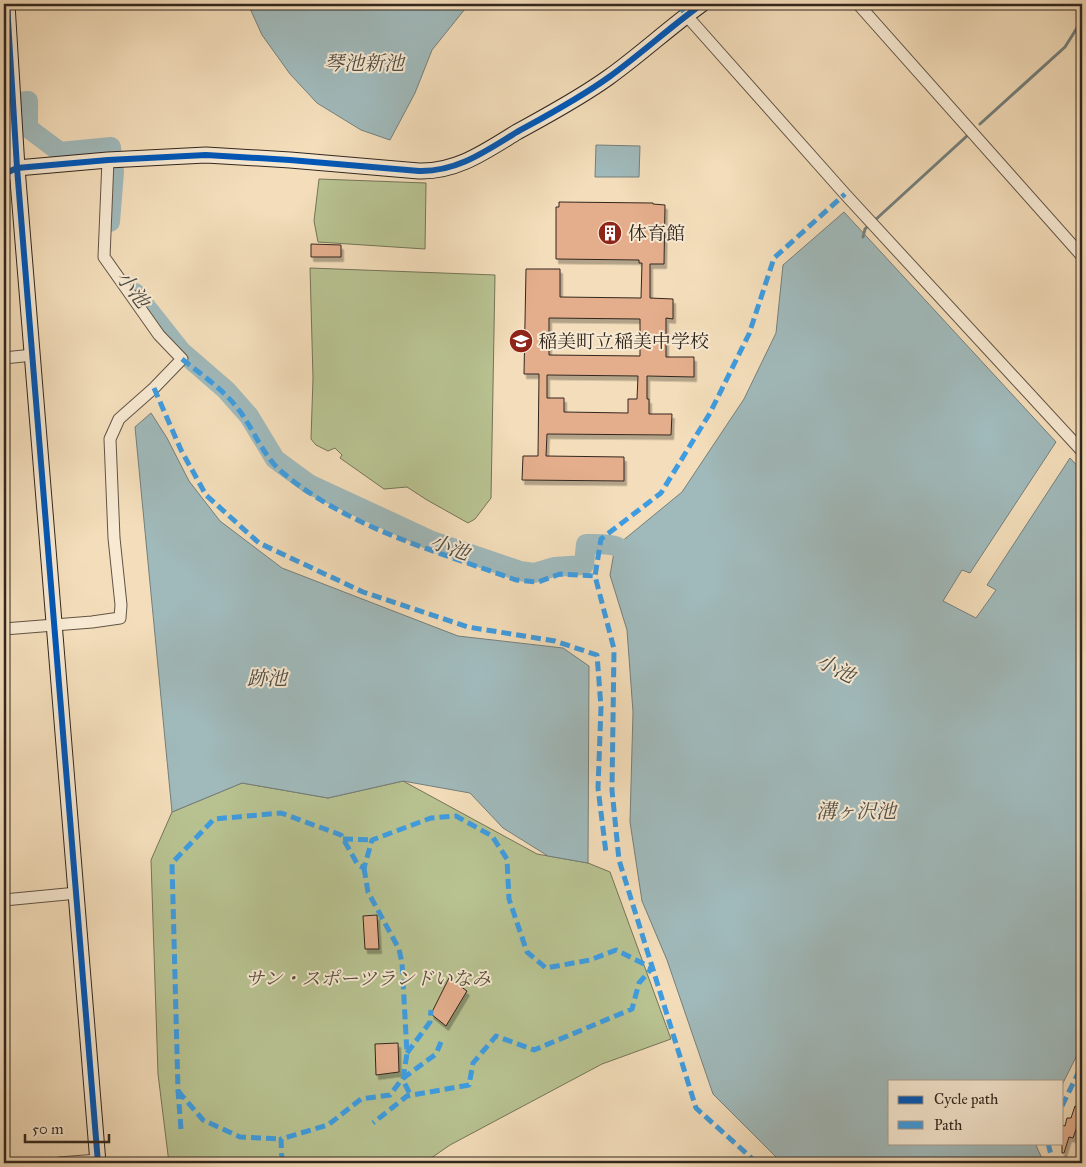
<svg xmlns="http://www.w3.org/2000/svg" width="1086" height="1167" viewBox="0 0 1086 1167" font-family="'IM FELL Great Primer','Noto Serif JP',serif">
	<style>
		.green { fill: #b8c291; stroke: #757458 }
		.water { fill: #a0b9ba; stroke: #747f7c }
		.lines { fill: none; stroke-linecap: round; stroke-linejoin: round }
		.stream { stroke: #747f7c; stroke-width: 3 }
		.river { stroke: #a0b9ba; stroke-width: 20 }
		.building { fill: #e4ae8c; stroke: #32271e; fill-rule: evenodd; filter: url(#shadow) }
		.street-casing { stroke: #625445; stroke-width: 13 }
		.secondary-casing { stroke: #32271e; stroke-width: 17 }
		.street { stroke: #f7e9d2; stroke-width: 11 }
		.secondary { stroke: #f7e9d2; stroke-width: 15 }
		.quiet { stroke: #3e9ce0; stroke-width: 5; stroke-dasharray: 10 5; stroke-linecap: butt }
		.cycleway-casing { stroke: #f7e9d2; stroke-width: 9 }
		.cycleway { stroke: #0057b8; stroke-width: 6 }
		.labels { text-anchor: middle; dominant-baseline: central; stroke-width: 4; stroke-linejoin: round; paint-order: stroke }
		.poi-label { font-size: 19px; fill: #32271e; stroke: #f7e9d2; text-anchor: start }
		.park-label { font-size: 19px; font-style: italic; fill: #544e3b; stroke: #f7e9d2 }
		.water-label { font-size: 20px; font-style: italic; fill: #4e4c45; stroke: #f7e9d2 }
	</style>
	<defs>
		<filter id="shadow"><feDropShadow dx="2.5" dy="4.5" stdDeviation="0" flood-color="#0004"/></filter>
	</defs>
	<rect width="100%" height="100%" fill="#f3ddba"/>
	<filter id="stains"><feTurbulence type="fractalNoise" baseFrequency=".004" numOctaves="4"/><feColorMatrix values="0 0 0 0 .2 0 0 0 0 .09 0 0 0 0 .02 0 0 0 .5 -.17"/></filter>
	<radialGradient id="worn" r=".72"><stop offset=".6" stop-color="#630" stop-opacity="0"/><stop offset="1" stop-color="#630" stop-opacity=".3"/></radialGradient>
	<g class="green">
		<path d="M319,179L426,183L425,249L318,242L314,221Z"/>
		<path d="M310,268L495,275L491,498L475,519L468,523L427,500L407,487L384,489L340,458L342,455L335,448L328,451L316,445L311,439L313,378Z"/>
		<path d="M403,781L537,854L588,863L610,872L671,1039L602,1064L450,1145L424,1163H169L158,1074L151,860L172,812L242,783L328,798Z"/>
	</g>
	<g class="water">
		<path d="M248,4H469L432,50L415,93L390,140L361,130L317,103L290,74L262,35Z"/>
		<path d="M596,145L640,146L639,177H595Z"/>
		<path d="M844,212L1056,442L970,573L962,570L943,601L976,618L996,590L987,585L1070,458L1082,471V1045L1062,1085V1081H890V1143H1035L1044,1163H782L713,1094L667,960L642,901L630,822L633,712L627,630L610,575L615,547L682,492L744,399L776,333L783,265Z"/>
		<path d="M151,413L167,438L189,481L220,521L282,568L458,636L563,648L589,666L588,863L548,856L503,828L470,793L403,781L328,798L242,783L172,812L135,427Z"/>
	</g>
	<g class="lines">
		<g class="stream">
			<path d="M980,124L1065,47L1082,20"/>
			<path d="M874,221L968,135"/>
			<path d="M863,237L865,229L869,225"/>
		</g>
		<g class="river">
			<path d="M4,104L28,101V128L60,152L111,147L114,172L110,222"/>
			<path d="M135,293L181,351L226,390L249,416L275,459L309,484L432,541L520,571L534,573L554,567L584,565L586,544C610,544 622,542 635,564"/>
		</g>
	</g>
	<g class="building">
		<path d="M559,202L653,203V204L665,205L664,264H650V298L673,299V319L666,318V357H694V377L647,376V399H649V414H672L671,435L547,434L546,456L624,457V481L522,480L523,456H538L539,374H524L526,269H560V297L641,298L642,263H639V260L556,259V207H559ZM549,318L640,319V356L549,355ZM547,375L638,376L637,399H628V413L564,412V398H547Z"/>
		<path d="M311,244L341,245V257H311Z"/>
		<path d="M377,915L379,949H365L363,916Z"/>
		<path d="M449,978L467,991L446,1026L431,1014Z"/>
		<path d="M398,1043L399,1072L376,1075L375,1044Z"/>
		<path d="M1075,1106L1082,1109V1119L1080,1118L1073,1138L1069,1137L1064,1153H1062V1125L1065,1126L1067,1118H1071Z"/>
	</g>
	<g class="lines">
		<g class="street-casing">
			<g id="street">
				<path d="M858,4L1082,256"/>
				<path d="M686,15L845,194L1082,451"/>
				<path d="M4,358L33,355"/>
				<path d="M4,629L92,622L120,618L121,605L114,538L110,439L119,419L154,388L182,359L159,335L104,257L108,160"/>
				<path d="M4,900L77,893"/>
				<path d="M59,1163L98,1160"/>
			</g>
		</g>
		<g class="secondary-casing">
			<g id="secondary">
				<path d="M7,4L17,168L98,1163"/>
				<path d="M4,174L17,168L108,160L206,155L290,160L419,171C457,172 486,151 517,132C548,115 580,98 609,77C641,54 670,27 702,4"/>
			</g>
		</g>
		<use href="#street" class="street"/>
		<use href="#secondary" class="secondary"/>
		<g class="quiet">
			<path d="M678,4L686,15"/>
			<path d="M7,8L55,4"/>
			<path d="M182,359C202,375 224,390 239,410C254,430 263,456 282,472C348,528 436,551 516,580L538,582L560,574L595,576"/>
			<path d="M154,388L181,450L206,495L259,543L363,592L468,627L555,641L597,655L601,707L598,788L606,853"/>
			<path d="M343,839L372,840"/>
			<path d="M364,868L368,892L399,949L402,963L407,1053L403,1080L411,1096"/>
			<path d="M407,1053L430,1022L431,1010"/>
			<path d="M178,1091L203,1120L240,1137L281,1139"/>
			<path d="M1062,1106L1082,1065"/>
			<path d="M181,1129L178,1091L172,863L214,819L281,813L341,835L358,865L364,868L372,840L431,818L456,816L492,836L507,859L509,899L527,952L546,968L590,960L616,950L652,968L639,983L632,1009L534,1050L496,1036L473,1063L469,1085L407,1096L373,1123"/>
			<path d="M1048,1143L1053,1163"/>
			<path d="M282,1163L281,1139L328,1125L361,1099L390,1095L402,1079L436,1054L441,1042"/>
			<path d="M757,1163L696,1108L619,860L612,790L614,649L595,576L601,539L661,493L710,413L749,334L774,258L845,194"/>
		</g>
		<g class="cycleway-casing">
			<g id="cycleway">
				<path d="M7,4L17,168L98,1163"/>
				<path d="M4,174L17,168L108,160L206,155L290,160L419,171C457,172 486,151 517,132C548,115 580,98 609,77C641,54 670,27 702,4"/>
			</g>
		</g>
		<use href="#cycleway" class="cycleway"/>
	</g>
	<defs>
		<g id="building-disc" transform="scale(1.25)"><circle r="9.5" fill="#8f2418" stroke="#f7e9d2"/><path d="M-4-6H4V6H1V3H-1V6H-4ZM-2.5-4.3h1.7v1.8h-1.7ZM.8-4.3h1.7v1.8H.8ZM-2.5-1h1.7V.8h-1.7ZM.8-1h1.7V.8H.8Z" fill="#fff"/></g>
		<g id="school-disc" transform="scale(1.25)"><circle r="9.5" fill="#8f2418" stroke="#f7e9d2"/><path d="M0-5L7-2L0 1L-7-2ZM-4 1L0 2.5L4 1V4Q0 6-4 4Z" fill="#fff"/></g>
	</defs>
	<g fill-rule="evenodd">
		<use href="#building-disc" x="610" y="233"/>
		<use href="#school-disc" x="521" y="341"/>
	</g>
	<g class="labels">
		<g class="poi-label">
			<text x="628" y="233">体育館</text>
			<text x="538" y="341">稲美町立稲美中学校</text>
		</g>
		<g class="park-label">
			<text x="368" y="978">サン・スポーツランドいなみ</text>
		</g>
		<g class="water-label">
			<text x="364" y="63">琴池新池</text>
			<text transform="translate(133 289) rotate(53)">小池</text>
			<text transform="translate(450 547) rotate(20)">小池</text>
			<text transform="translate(836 668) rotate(27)">小池</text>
			<text x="267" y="678">跡池</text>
			<text x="856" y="811">溝ヶ沢池</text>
		</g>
	</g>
	<rect width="1086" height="1167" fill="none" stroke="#f3ddba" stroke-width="20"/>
	<rect x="5" y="5" width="1076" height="1157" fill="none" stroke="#32271e" stroke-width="2.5"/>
	<rect x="10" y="10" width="1066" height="1147" fill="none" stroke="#32271e"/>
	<rect x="888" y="1080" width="175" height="65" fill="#f7e9d2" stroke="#a89b8a"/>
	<rect x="898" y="1096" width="25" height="8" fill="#0057b8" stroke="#a89b8a"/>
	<text x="934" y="1104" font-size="15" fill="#32271e">Cycle path</text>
	<rect x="898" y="1121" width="25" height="8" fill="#3e9ce0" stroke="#a89b8a"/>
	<text x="934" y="1130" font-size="15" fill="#32271e">Path</text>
	<path d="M25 1134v8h84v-8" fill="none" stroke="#32271e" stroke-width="2.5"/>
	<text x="32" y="1134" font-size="15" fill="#32271e" stroke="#f7e9d2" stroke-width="4" paint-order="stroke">50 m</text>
	<rect width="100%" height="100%" filter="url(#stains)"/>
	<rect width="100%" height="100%" fill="url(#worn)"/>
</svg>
